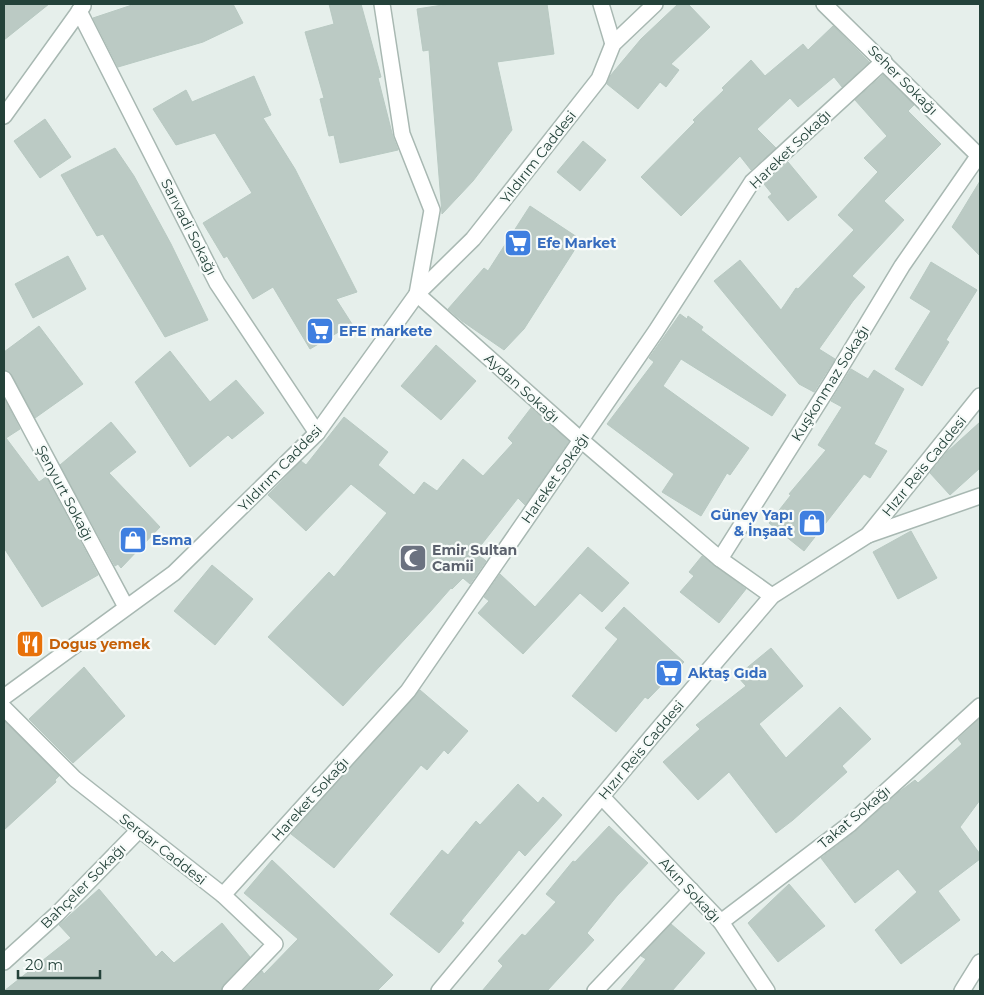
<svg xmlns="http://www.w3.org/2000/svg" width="984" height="995" viewBox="0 0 984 995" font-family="Montserrat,sans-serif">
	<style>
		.building { fill: #bbcac4; stroke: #b8c9c2 }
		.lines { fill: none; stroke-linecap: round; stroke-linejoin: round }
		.street-casing { stroke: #a8b8b2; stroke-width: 18 }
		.street { stroke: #fff; stroke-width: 15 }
		.labels { text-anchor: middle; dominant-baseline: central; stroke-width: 4.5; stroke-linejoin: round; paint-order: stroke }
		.street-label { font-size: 14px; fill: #24423a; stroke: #f7fbf9 }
		.shop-label { font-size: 14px; font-weight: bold; fill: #366cbe; stroke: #f7fbf9; text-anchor: start }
		.worship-label { font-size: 14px; font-weight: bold; fill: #5b616d; stroke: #f7fbf9; text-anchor: start }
		.food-label { font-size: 14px; font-weight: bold; fill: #c56008; stroke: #f7fbf9; text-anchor: start }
	</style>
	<rect width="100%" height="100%" fill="#e6efeb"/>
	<g class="building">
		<path d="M4,4H49L4,40Z"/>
		<path d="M135,4H233L243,23L203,42L118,67L93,18Z"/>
		<path d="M329,4H361L381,77L378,78L393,137L398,150L340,163L334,135L329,136L320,99L324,98L305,32L334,24Z"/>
		<path d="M449,4H547L554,54L497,62L512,130L473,181L442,214L429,50L423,51L417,9Z"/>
		<path d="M678,4H688L710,27L671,64L679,70L666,87L660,82L638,109L607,84L610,76L641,39Z"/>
		<path d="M833,26L869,62L842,87L834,77L798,107L790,98L757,129L776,148L751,170L740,156L681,216L641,177L695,122L693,120L724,90L722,88L751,60L765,76L803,44L808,50Z"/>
		<path d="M883,75L914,105L908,111L941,144L884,201L904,220L852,276L865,287L853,301L819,349L835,359L814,392L799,384L714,281L740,260L781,310L796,288L798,289L854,230L838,215L878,172L864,158L887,136L855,100Z"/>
		<path d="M254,76L271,115L263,118L295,169L357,292L336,299L352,324L310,349L273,287L253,299L227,256L224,258L203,223L252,193L215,133L176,145L153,109L186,90L192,102Z"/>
		<path d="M45,119L71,157L40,178L14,141Z"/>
		<path d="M583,141L606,160L580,191L557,172Z"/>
		<path d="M115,148L134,176L171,244L208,320L165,337L103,234L97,236L61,175Z"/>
		<path d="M788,162L817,197L788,221L768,197L772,194L764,184Z"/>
		<path d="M980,181V256L952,227Z"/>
		<path d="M530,206L577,237V246L524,329L504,350L462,321L448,309L484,268L488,271Z"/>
		<path d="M68,256L86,289L33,318L15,284Z"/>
		<path d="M931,262L977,290L946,340L949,342L922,386L895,369L931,311L910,298Z"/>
		<path d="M680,314L687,319L688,316L703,327L701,330L786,395L772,416L681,359L663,386L749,448L730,475L727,473L701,516L662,492L674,474L607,424L654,362L649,358Z"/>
		<path d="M39,326L83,384L35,418L12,375L8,371L4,370V352Z"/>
		<path d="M436,345L476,381L441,420L401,386Z"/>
		<path d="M170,351L210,402L236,380L264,413L232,439L228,435L190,467L135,382Z"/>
		<path d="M851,369L868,379L874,370L904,389L874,444L887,451L870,478L864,474L804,551L769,523L791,495L789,494L826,450L818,445L842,407L831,401Z"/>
		<path d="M4,398L20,429L6,438L39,482L46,477L98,575L42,607L4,548Z"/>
		<path d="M531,408L569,441L525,505L518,498L478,549L482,552L479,555L486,561L470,584L463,578L452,589L451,588L430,612L343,706L268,637L329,572L334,577L387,513L351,484L306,531L268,495L301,461L306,465L344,417L388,452L378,465L414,495L424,482L437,491L463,459L483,476L513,443L508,438Z"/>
		<path d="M111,422L136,452L109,473L160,527L121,568L118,564L115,566L60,465Z"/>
		<path d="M980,422V468L950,495L930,473L947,452Z"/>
		<path d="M911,531L937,578L898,599L873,552Z"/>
		<path d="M588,547L629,583L602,612L580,593L523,654L478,613L489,601L484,597L500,574L535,607Z"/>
		<path d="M702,556L746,589L719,623L680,592L694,576L689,572Z"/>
		<path d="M212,565L253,599L215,645L174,611Z"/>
		<path d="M624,607L684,662L648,699L645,697L616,732L572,696L618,639L605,628Z"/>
		<path d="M771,648L803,686L759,724L786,758L840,707L871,739L842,766L847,772L793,820L776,833L729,772L698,800L663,762L700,729L696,725L746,686L737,676Z"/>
		<path d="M84,667L125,716L73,763L29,719Z"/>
		<path d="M420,690L468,731L448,754L444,750L427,770L421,765L334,868L291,834Z"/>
		<path d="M980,718V800L960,827L980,854V859L938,891L960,920L901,964L875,930L917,892L898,869L855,903L821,858L856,831L899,792L915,780L918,783L962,744L958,739Z"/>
		<path d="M4,721L59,776L55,780L56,782L4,830Z"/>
		<path d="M518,784L538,803L543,797L562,815L525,856L519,850L461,921L464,923L439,953L390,914L442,850L448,855L476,821L480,825Z"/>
		<path d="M609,826L648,863L617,896L587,933L594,940L547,991H482L503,966L498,961L522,934L525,936L556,902L546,894L573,861L575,862Z"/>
		<path d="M272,860L393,975L377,991H243L262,971L264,974L298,939L244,893Z"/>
		<path d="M789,884L825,926L778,962L748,923Z"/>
		<path d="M99,889L156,957L162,951L174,963L222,923L250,957L223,985L221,991H4L71,938L59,925Z"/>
		<path d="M671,924L705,953L672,991H620L646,959L641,956Z"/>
	</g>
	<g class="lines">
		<g class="street-casing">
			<g id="street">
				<path d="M382,4L402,134L432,210L417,294L581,440L720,559"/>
				<path d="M601,4L613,44"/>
				<path d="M824,4L980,157"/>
				<path d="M79,11L217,283L317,433"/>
				<path d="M4,116L83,6"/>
				<path d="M4,379L126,607"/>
				<path d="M868,535L980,496"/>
				<path d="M772,596L720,559L833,380L902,266L979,155"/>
				<path d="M4,697L174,573L317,433L417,294L473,239L599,79L613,44L655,4"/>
				<path d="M4,708L75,779L223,895L275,944L230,991"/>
				<path d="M602,797L721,922L767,991"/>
				<path d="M223,895L408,691L656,331L752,182L884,61"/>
				<path d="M721,922L850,824L980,706"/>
				<path d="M4,962L57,914L139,830"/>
				<path d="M439,991L653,735L772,596L868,535L980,396"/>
				<path d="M595,991L691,890"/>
				<path d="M962,991L980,962"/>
			</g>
		</g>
		<use href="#street" class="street"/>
	</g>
	<defs>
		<g id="supermarket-square" transform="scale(1.4375)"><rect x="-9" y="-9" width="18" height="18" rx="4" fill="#3f7fe0" stroke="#f7fbf9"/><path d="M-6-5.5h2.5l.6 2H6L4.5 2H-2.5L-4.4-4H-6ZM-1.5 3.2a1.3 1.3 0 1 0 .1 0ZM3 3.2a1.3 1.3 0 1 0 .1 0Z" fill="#fff"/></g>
		<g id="shop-square" transform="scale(1.4375)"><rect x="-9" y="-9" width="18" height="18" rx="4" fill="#3f7fe0" stroke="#f7fbf9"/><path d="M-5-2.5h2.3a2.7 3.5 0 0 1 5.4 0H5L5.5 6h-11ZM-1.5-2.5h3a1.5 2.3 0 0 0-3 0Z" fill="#fff"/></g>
		<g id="mosque-square" transform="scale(1.4375)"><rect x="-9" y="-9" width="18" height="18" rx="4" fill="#6b7280" stroke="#f7fbf9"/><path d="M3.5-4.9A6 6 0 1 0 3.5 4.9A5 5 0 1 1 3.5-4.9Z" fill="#fff"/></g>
		<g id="restaurant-square" transform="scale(1.4375)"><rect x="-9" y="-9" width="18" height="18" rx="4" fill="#e8710a" stroke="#f7fbf9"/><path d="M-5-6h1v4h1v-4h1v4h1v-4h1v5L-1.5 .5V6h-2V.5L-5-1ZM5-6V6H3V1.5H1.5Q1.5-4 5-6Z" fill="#fff"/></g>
	</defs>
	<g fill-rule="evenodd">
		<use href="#supermarket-square" x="518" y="243"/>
		<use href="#supermarket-square" x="320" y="331"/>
		<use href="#shop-square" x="812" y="523"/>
		<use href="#shop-square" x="133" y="540"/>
		<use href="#mosque-square" x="413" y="558"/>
		<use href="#restaurant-square" x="30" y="644"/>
		<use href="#supermarket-square" x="669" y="673"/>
	</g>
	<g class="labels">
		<g class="street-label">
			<text transform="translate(903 80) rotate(45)">Seher Sokağı</text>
			<text transform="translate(790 149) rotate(-44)">Hareket Sokağı</text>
			<text transform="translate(538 157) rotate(-52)">Yıldırım Caddesi</text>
			<text transform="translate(189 227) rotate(63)">Sarıvadi Sokağı</text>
			<text transform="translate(830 383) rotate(-58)">Kuşkonmaz Sokağı</text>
			<text transform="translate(522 388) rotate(42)">Aydan Sokağı</text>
			<text transform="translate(924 466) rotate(-51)">Hızır Reis Caddesi</text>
			<text transform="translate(280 468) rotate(-46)">Yıldırım Caddesi</text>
			<text transform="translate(555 478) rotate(-55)">Hareket Sokağı</text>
			<text transform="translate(65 493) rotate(62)">Şenyurt Sokağı</text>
			<text transform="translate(641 750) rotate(-50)">Hızır Reis Caddesi</text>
			<text transform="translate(310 799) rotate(-48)">Hareket Sokağı</text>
			<text transform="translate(854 817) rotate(-40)">Takat Sokağı</text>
			<text transform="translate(163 849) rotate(38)">Serdar Caddesi</text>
			<text transform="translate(83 886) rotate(-45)">Bahçeler Sokağı</text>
			<text transform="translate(690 890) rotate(47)">Akın Sokağı</text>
		</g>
		<g class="shop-label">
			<text x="537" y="243">Efe Market</text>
			<text x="339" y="331">EFE markete</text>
			<text x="793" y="515" text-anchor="end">Güney Yapı<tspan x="793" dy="16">&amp; İnşaat</tspan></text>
			<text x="152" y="540">Esma</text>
			<text x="688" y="673">Aktaş Gıda</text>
		</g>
		<g class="worship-label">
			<text x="432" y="550">Emir Sultan<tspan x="432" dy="16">Camii</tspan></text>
		</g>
		<g class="food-label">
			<text x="49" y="644">Dogus yemek</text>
		</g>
	</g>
	<rect width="984" height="995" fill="none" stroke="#24423a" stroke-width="10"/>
	<path d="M18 970v8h82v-8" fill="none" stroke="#24423a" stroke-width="2.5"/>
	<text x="25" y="970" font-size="15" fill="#24423a" stroke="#f7fbf9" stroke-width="4" paint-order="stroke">20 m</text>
</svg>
